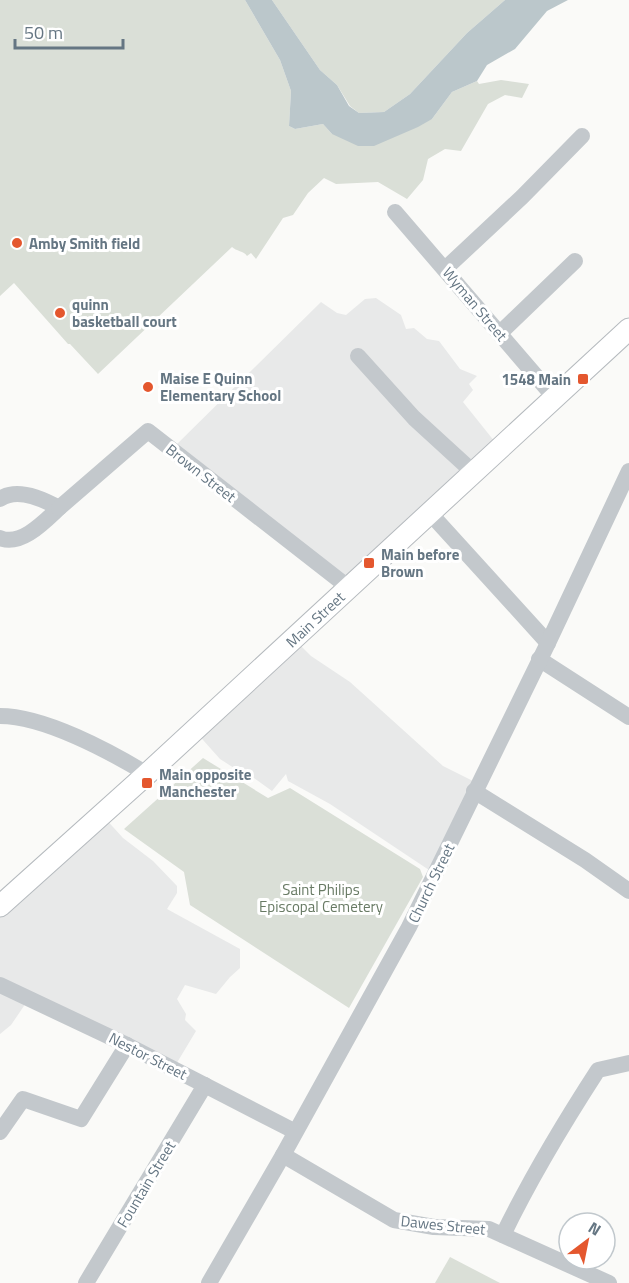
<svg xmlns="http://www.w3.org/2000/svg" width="629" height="1283" viewBox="0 0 629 1283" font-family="'Titillium Web',sans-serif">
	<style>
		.built { fill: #e8e9e9 }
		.green { fill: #dadfd7 }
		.water { fill: #bbc7cb }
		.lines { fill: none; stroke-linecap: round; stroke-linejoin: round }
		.major-casing { stroke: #b5babe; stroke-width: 23 }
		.minor { stroke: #c3c8cc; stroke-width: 16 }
		.major { stroke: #fff; stroke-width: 21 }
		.poi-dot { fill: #e4572e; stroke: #fff; stroke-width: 2 }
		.labels { text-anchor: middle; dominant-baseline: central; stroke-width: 6; stroke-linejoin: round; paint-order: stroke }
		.poi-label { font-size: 15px; font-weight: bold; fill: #657683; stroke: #fff; text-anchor: start }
		.street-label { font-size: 15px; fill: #657683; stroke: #fff }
		.park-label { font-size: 15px; fill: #687a64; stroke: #fff }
	</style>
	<rect width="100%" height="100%" fill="#fafaf8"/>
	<g class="built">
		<path d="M376,298L401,315L406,329L414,328L427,339L439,341L460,369L477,376L469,384L473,390L463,402L499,447L351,584L174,447L321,302L337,313L346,315L365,299Z"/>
		<path d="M295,640L311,656L350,682L443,766L479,784L435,874L330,804L288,781L286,774L272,791L240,768H234L220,759L195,731Z"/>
		<path d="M103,816L123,838L153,861L177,886V893L167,909L240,949V968L230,977L216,994L185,985L177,999L186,1014L185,1020L196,1031L175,1066L28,1000L11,1025L0,1034V908Z"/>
	</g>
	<g class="green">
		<path d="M0,0H245L280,60L291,91L289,126L295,129L323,124L332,134L432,119L452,92L477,81L479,84L501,80L529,84L522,98L505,95L488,104L461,151L445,149L428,159L423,180L407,199L378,182L336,184L324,178L308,193L293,215L283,218L256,259L251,253L247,256C244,251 236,251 232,247L98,374L70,344H68L14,283L0,296Z"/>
		<path d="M272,0H505L467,33L410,94L384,112L359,113L350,106L337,85L320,70Z"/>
		<path d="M203,758L268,798L290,788L420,869L423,877L349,1008L190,905L184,872L124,829Z"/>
		<path d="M450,1257L500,1283H435Z"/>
	</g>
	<path class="water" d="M245,0H272L320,70L337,85L349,106L359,113L384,112L410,94L467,33L505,0H568L547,11L515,49L487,65L477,81L452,92L432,119L418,127L374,146H358L332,134L323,124L295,129L289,126L291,91L280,60Z"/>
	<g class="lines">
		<g class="major-casing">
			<g id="major">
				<path id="s1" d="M0,906L147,774L629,329"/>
			</g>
		</g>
		<g class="minor">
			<path d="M395,212L554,397"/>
			<path d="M445,269L522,197L582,136"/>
			<path d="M500,333L575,261"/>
			<path d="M358,356L414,418L473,472"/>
			<path d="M0,499C17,487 43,499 59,508C45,521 21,547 0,538"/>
			<path d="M59,508L148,431L348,587"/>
			<path d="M429,512L548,643"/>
			<path d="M539,659L629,717"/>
			<path d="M0,716C44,716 109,751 147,774"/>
			<path d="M474,791L585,860L629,891"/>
			<path d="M0,985L127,1045L294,1131"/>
			<path d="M0,1132L23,1099L81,1119L127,1045"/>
			<path d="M283,1155L394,1220L434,1227L489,1229L609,1283"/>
			<path d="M503,1235C531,1177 563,1124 598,1070L629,1063"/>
			<path d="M86,1283L205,1085"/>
			<path d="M209,1283L283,1155L409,927L548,643L629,471"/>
		</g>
		<use href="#major" class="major"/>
	</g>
	<g class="poi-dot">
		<circle cx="17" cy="243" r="6"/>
		<circle cx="60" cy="313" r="6"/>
		<rect x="577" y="373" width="12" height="12" rx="3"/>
		<circle cx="148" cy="387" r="6"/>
		<rect x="363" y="557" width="12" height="12" rx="3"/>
		<rect x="141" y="777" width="12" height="12" rx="3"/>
	</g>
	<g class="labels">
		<g class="poi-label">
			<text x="29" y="243">Amby Smith field</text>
			<text x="72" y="304">quinn<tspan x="72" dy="17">basketball court</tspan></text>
			<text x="160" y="378">Maise E Quinn<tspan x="160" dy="17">Elementary School</tspan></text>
			<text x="571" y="379" text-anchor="end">1548 Main</text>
			<text x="381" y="554">Main before<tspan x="381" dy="17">Brown</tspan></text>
			<text x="159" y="774">Main opposite<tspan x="159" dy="17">Manchester</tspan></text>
		</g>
		<g class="street-label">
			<text transform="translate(475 304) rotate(50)">Wyman Street</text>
			<text transform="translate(201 473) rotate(38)">Brown Street</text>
			<text stroke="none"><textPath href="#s1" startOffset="426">Main Street</textPath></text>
			<text transform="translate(431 883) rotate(-64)">Church Street</text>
			<text transform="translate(148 1056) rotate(27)">Nestor Street</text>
			<text transform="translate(146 1184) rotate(-59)">Fountain Street</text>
			<text transform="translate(443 1225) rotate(6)">Dawes Street</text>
		</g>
		<g class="park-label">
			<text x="321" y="889">Saint Philips<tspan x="321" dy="17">Episcopal Cemetery</tspan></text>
		</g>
	</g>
	<g transform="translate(587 1241) rotate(32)"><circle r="28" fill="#ffffff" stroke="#c1c8cd" stroke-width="1.5"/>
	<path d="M0-4.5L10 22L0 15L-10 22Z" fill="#e4572e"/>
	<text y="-9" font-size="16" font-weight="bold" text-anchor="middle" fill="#657683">N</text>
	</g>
	<path d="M15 39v9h108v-9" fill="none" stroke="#657683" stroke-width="3"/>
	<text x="24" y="39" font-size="18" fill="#657683" stroke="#ffffff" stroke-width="4.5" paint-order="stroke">50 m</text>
</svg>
